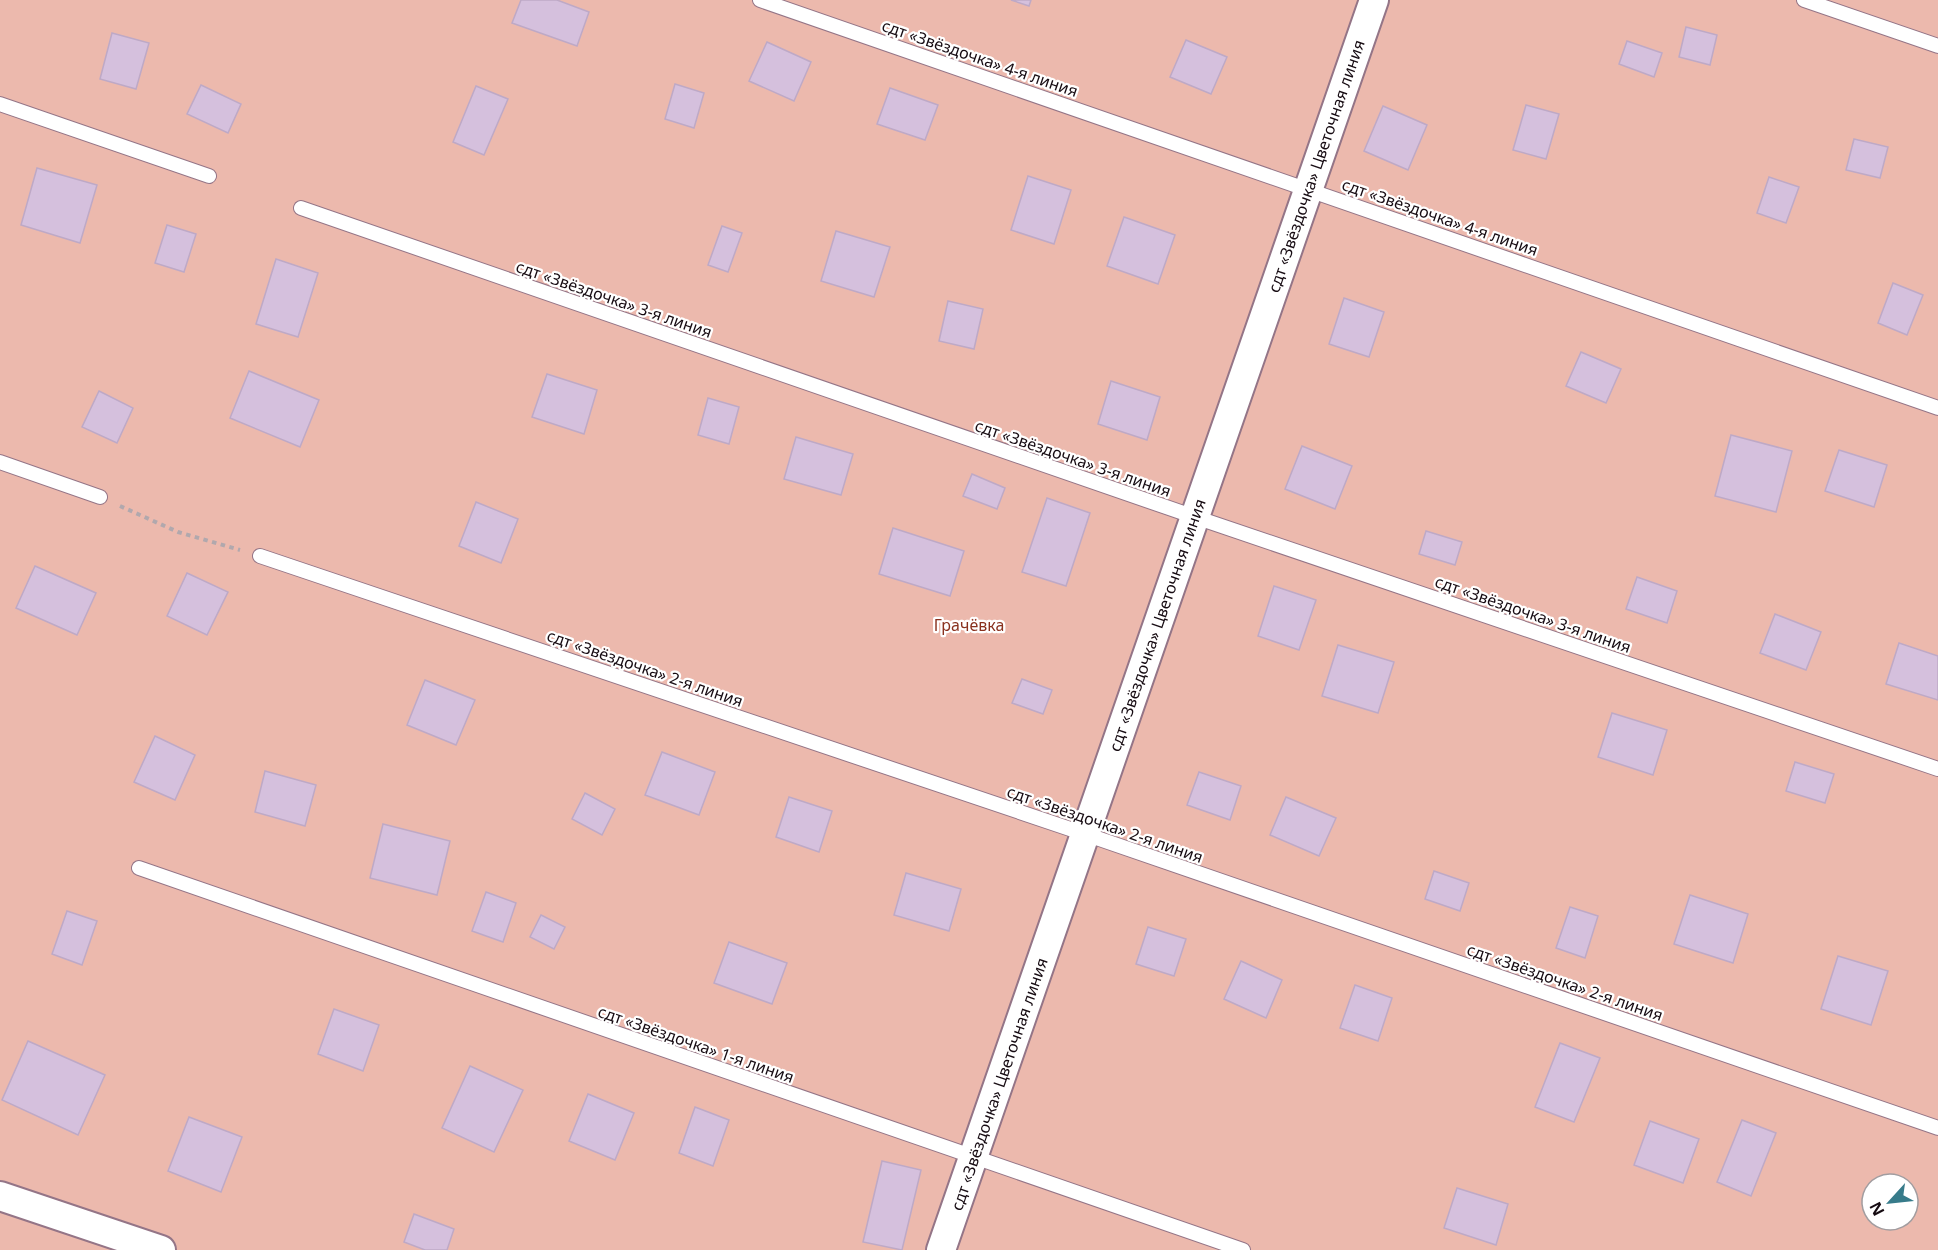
<svg xmlns="http://www.w3.org/2000/svg" width="1938" height="1250" viewBox="0 0 1938 1250" font-family="'Noto Sans',sans-serif">
	<style>
		.green { fill: #ecb9ad; fill-rule: evenodd }
		.building { fill: #d5c0dd; stroke: #bea9c6; stroke-width: 1.5 }
		.lines { fill: none; stroke-linecap: round; stroke-linejoin: round }
		.service-casing { stroke: #947587; stroke-width: 16 }
		.minor-casing { stroke: #947587; stroke-width: 32 }
		.path { stroke: #b1a8ad; stroke-width: 4; stroke-dasharray: 4.5 4.5; stroke-linecap: butt }
		.service { stroke: #fff; stroke-width: 14 }
		.minor { stroke: #fff; stroke-width: 28 }
		.labels { text-anchor: middle; dominant-baseline: central; stroke-width: 4.5; stroke-linejoin: round; paint-order: stroke }
		.street-label { font-size: 16px; fill: #160b12; stroke: #fff }
		.park-label { font-size: 16px; fill: #89311e; stroke: #fff }
	</style>
	<rect width="100%" height="100%" fill="#fff7fb"/>
	<path class="green" d="M0,0H1938V1250H0ZM1872,1184H1908V1220H1872Z"/>
	<g class="building">
		<path d="M521,0H557L589,12L577,46L512,23Z"/>
		<path d="M1011,0H1031L1029,6Z"/>
		<path d="M1686,27L1717,35L1710,65L1679,57Z"/>
		<path d="M112,33L149,43L136,89L100,79Z"/>
		<path d="M1186,40L1227,57L1211,94L1170,77Z"/>
		<path d="M1627,41L1662,53L1654,77L1619,64Z"/>
		<path d="M767,42L811,62L794,101L749,81Z"/>
		<path d="M675,84L704,93L694,128L665,119Z"/>
		<path d="M201,85L241,104L228,133L187,114Z"/>
		<path d="M476,86L508,99L484,155L453,142Z"/>
		<path d="M890,88L938,105L925,140L877,124Z"/>
		<path d="M1526,105L1559,114L1546,159L1513,150Z"/>
		<path d="M1383,106L1427,125L1408,170L1364,151Z"/>
		<path d="M1854,139L1888,147L1880,178L1846,170Z"/>
		<path d="M37,168L97,185L80,243L21,225Z"/>
		<path d="M1028,176L1071,190L1054,244L1011,230Z"/>
		<path d="M1769,177L1799,187L1786,223L1757,213Z"/>
		<path d="M1124,217L1175,235L1158,284L1107,266Z"/>
		<path d="M167,225L196,234L184,272L155,263Z"/>
		<path d="M722,226L742,233L728,272L708,265Z"/>
		<path d="M836,231L890,247L874,297L821,281Z"/>
		<path d="M276,259L318,273L298,337L256,324Z"/>
		<path d="M1893,283L1923,295L1907,335L1878,323Z"/>
		<path d="M1344,298L1384,312L1369,357L1329,344Z"/>
		<path d="M948,301L983,309L974,349L939,341Z"/>
		<path d="M1581,352L1621,369L1606,403L1566,386Z"/>
		<path d="M249,371L319,400L300,447L230,418Z"/>
		<path d="M547,374L597,390L584,434L532,417Z"/>
		<path d="M1111,381L1160,397L1147,440L1098,424Z"/>
		<path d="M99,391L133,408L117,443L82,427Z"/>
		<path d="M708,398L739,407L729,444L698,435Z"/>
		<path d="M1731,435L1792,451L1776,512L1715,496Z"/>
		<path d="M796,437L853,454L841,495L784,479Z"/>
		<path d="M1302,446L1352,466L1335,509L1285,489Z"/>
		<path d="M1839,450L1887,465L1874,507L1825,491Z"/>
		<path d="M972,474L1005,488L997,509L963,496Z"/>
		<path d="M1047,498L1090,513L1066,586L1022,572Z"/>
		<path d="M476,502L518,519L501,563L459,546Z"/>
		<path d="M893,528L964,551L950,596L879,574Z"/>
		<path d="M1426,531L1462,542L1455,565L1419,554Z"/>
		<path d="M35,566L96,593L77,635L16,608Z"/>
		<path d="M187,573L228,592L207,635L167,616Z"/>
		<path d="M1637,577L1677,591L1667,623L1626,609Z"/>
		<path d="M1274,586L1316,600L1299,650L1258,636Z"/>
		<path d="M1775,614L1821,632L1806,670L1760,653Z"/>
		<path d="M1899,643L1938,656V700L1886,684Z"/>
		<path d="M1338,645L1394,662L1378,713L1322,696Z"/>
		<path d="M1022,679L1052,690L1043,714L1012,703Z"/>
		<path d="M425,680L475,700L456,745L407,725Z"/>
		<path d="M1612,713L1667,730L1653,775L1598,757Z"/>
		<path d="M155,736L195,755L175,800L134,782Z"/>
		<path d="M662,752L715,772L699,815L645,795Z"/>
		<path d="M1795,762L1834,774L1825,803L1786,791Z"/>
		<path d="M265,771L316,785L305,826L255,812Z"/>
		<path d="M1199,772L1241,786L1230,820L1187,805Z"/>
		<path d="M585,793L615,809L602,835L572,819Z"/>
		<path d="M789,797L832,811L819,852L776,837Z"/>
		<path d="M1286,797L1336,818L1319,856L1270,835Z"/>
		<path d="M383,824L450,841L437,895L370,878Z"/>
		<path d="M1434,871L1469,883L1460,911L1425,899Z"/>
		<path d="M906,873L961,889L949,931L894,915Z"/>
		<path d="M486,892L516,903L503,942L472,931Z"/>
		<path d="M1690,895L1748,914L1733,963L1674,944Z"/>
		<path d="M1570,907L1598,916L1585,958L1556,948Z"/>
		<path d="M67,911L97,921L82,965L52,954Z"/>
		<path d="M541,915L565,927L554,949L530,937Z"/>
		<path d="M1148,927L1186,939L1174,976L1136,964Z"/>
		<path d="M729,942L787,963L772,1004L714,983Z"/>
		<path d="M1838,956L1888,971L1871,1025L1821,1009Z"/>
		<path d="M1241,961L1282,980L1266,1018L1224,999Z"/>
		<path d="M1355,985L1392,998L1378,1041L1340,1028Z"/>
		<path d="M334,1009L379,1025L363,1071L318,1054Z"/>
		<path d="M28,1041L105,1075L78,1135L2,1100Z"/>
		<path d="M1560,1043L1600,1058L1574,1122L1535,1107Z"/>
		<path d="M470,1066L523,1090L494,1152L442,1128Z"/>
		<path d="M588,1094L634,1113L615,1160L569,1141Z"/>
		<path d="M695,1107L729,1120L713,1166L679,1153Z"/>
		<path d="M189,1117L242,1137L221,1192L168,1171Z"/>
		<path d="M1742,1120L1776,1133L1751,1196L1717,1182Z"/>
		<path d="M1650,1121L1699,1139L1683,1183L1634,1165Z"/>
		<path d="M882,1161L921,1170L902,1250L863,1242Z"/>
		<path d="M1457,1188L1508,1204L1496,1245L1444,1228Z"/>
		<path d="M414,1214L454,1229L447,1250H425L404,1242Z"/>
	</g>
	<g class="lines">
		<g class="service-casing">
			<g id="service">
				<path d="M760,0L1938,408"/>
				<path d="M1804,0L1938,46"/>
				<path d="M0,104L209,176"/>
				<path d="M301,208L1195,517L1938,769"/>
				<path d="M0,462L100,497"/>
				<path d="M260,556L1085,834L1938,1128"/>
				<path d="M139,868L1243,1250"/>
			</g>
		</g>
		<g class="minor-casing">
			<g id="minor">
				<path d="M0,1196L161,1250"/>
				<path d="M941,1250L1374,0"/>
			</g>
		</g>
		<path class="path" d="M120,506L178,532L240,550"/>
		<use href="#service" class="service"/>
		<use href="#minor" class="minor"/>
	</g>
	<g class="labels">
		<g class="street-label">
			<text transform="translate(980 58) rotate(19)">сдт «Звёздочка» 4-я линия</text>
			<text transform="translate(1316 166) rotate(-71)">сдт «Звёздочка» Цветочная линия</text>
			<text transform="translate(1440 217) rotate(19)">сдт «Звёздочка» 4-я линия</text>
			<text transform="translate(614 299) rotate(19)">сдт «Звёздочка» 3-я линия</text>
			<text transform="translate(1073 458) rotate(19)">сдт «Звёздочка» 3-я линия</text>
			<text transform="translate(1533 614) rotate(19)">сдт «Звёздочка» 3-я линия</text>
			<text transform="translate(1157 625) rotate(-71)">сдт «Звёздочка» Цветочная линия</text>
			<text transform="translate(645 668) rotate(19)">сдт «Звёздочка» 2-я линия</text>
			<text transform="translate(1105 824) rotate(19)">сдт «Звёздочка» 2-я линия</text>
			<text transform="translate(1565 982) rotate(19)">сдт «Звёздочка» 2-я линия</text>
			<text transform="translate(696 1044) rotate(19)">сдт «Звёздочка» 1-я линия</text>
			<text transform="translate(999 1084) rotate(-71)">сдт «Звёздочка» Цветочная линия</text>
		</g>
		<g class="park-label">
			<text x="969" y="625">Грачёвка</text>
		</g>
	</g>
	<g transform="translate(1890 1202) rotate(243)"><circle r="28" fill="#ffffff" stroke="#a29da0" stroke-width="1.5"/>
	<path d="M0-4.5L10 22L0 15L-10 22Z" fill="#377b8a"/>
	<text y="-9" font-size="16" font-weight="bold" text-anchor="middle" fill="#160b12">N</text>
	</g>
</svg>
